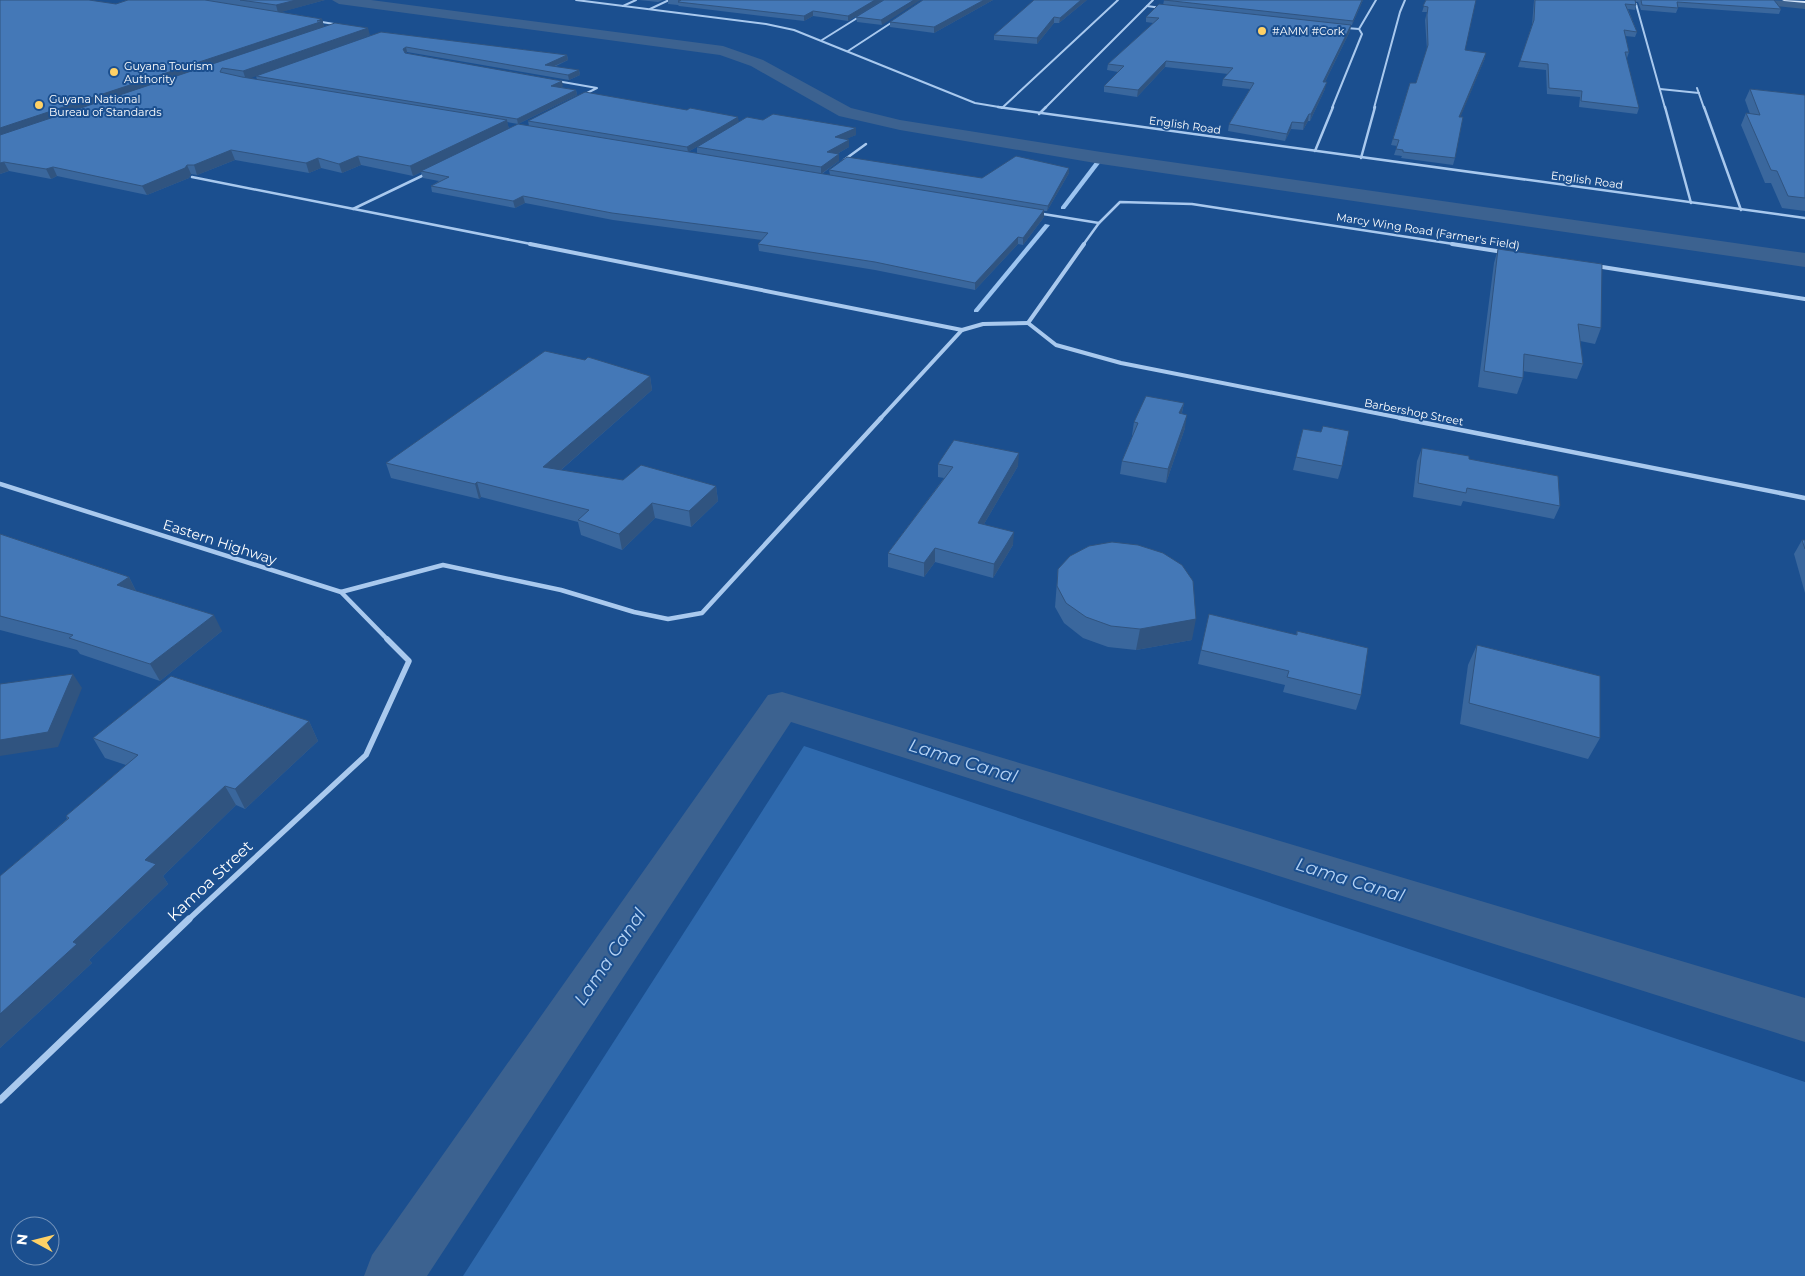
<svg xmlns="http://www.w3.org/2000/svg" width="1805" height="1276" viewBox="0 0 1805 1276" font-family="Montserrat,sans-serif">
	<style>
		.green { fill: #2e69ad }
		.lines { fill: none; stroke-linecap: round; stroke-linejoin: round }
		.stream { fill: #9cc4f0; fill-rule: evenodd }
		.canal { fill: #3c6290; fill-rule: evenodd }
		.street-far5 { stroke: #a9c9ee; stroke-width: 2 }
		.street-far4 { stroke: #a9c9ee; stroke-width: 2.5 }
		.street-far3 { stroke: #a9c9ee; stroke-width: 4 }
		.street-far2 { stroke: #a9c9ee; stroke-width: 4.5 }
		.street-far1 { stroke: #a9c9ee; stroke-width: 5.5 }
		.street { stroke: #a9c9ee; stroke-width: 7 }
		.secondary { fill: #d6e6fa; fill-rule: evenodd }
		.wall { fill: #3a679d }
		.shaded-wall { fill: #305480 }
		.building { fill: #4478b7; stroke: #305480 }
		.poi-dot { fill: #ffd166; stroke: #1b4f8f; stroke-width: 2 }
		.labels { text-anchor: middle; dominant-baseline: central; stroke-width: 4; stroke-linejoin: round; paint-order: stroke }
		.far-poi-label { font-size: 11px; fill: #fff; stroke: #1b4f8f; text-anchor: start }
		.far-street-label { font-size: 11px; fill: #fff; stroke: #1b4f8f }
		.street-label { font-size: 14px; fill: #fff; stroke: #1b4f8f }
		.near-street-label { font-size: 16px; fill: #fff; stroke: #1b4f8f }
		.near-water-label { font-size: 18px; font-style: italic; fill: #b5d3f5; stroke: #1b4f8f }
	</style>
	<rect width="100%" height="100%" fill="#1b4f8f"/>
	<path class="green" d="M804,746L1805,1082V1276H463Z"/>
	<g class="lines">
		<g class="stream">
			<path d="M1099,157L1104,158L1065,209H1061V207Z"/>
			<path d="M1045,224L1050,225L978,312H974V310Z"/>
		</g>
		<g class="canal">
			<path d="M332,0H371L723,46L763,60L851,108L900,120L1101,152L1805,253V267L1101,164L900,130L839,116L751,66L720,55L339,4Z"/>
			<path d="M1747,0L1805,1V9L1754,4Z"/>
			<path d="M782,692L1805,998V1042L791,722L427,1276H364L372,1255L768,695Z"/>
		</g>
		<g class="street-far5">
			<path d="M576,0L766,24L794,30L975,103L1005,108"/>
			<path d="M1636,4L1665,108"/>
			<path d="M623,6L636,0"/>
			<path d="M1147,6L1161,8"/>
			<path d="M650,9L669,0"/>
			<path d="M316,21L340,25"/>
			<path d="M1346,28L1359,29"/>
			<path d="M822,40L862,15"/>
			<path d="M848,51L894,21"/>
			<path d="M557,81L597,88L583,95"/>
			<path d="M1697,88L1704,108"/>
			<path d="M1660,89L1699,93"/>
			<path d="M1002,108L1118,0"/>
			<path d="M1045,108L1153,0"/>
			<path d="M1332,108L1362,34L1359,29L1376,0"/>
			<path d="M1374,108L1400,12L1405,0"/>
		</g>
		<g class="street-far4">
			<path d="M998,107L1805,218"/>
			<path d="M1665,107L1691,203"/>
			<path d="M1704,107L1741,210"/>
			<path d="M1039,114L1046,107"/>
			<path d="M1315,151L1333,107"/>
			<path d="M1361,158L1375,107"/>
			<path d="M844,160L866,144"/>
			<path d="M192,177L536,245"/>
			<path d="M353,209L428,173"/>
			<path d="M1037,213L1099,223"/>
			<path d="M1083,245L1099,223L1120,202L1192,204L1460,245"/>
		</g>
		<g class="street-far3">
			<path d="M530,244L962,330"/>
			<path d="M1452,244L1503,252"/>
			<path d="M1596,266L1805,299"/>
			<path d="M1028,323L1084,244"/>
			<path d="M1028,323L1056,345L1121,363L1406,419"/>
			<path d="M880,419L962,330L983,324L1028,323"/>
		</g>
		<g class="street-far2">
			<path d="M1400,418L1805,498"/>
			<path d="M0,484L341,592L388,640"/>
			<path d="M341,592L443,565L561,590L634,612L668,619L702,613L881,418"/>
		</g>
		<path class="street-far1" d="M188,920L366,755L409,661L387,639"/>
		<path class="street" d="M0,1100L189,919"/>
		<path class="secondary" d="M1782,0L1805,1V3L1784,1Z"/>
	</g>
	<g class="wall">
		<path d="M0,0L116,4L128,0H325L280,12L322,19L324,27L370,35L249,78L257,80L256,76L381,32L567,55L568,60L554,67L579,70L580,75L569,80L407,52L406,53L563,86L560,87L576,90L577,95L518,124L507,122L509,129L529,126L528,121L739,122L688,152L697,153V147L856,135L845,139L849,140V147L837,154H839V161L822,174L830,175L829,170L982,178L1069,168V173L1047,211H1044V217L1023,245L1018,244L975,290L875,270L759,251L758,244L762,240L613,220L525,203L515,208L432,192L431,186L439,181L423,178L421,172L413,176L361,165L342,173L321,168L309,173L235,160L197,175L191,174L189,178L147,195L57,176L51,179L9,171L0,174Z"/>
		<path d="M639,0H663L658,2Z"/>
		<path d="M668,0H883L848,21L813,16L804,21L679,6L678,5L668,4Z"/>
		<path d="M884,0L882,25L857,22L856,17Z"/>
		<path d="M923,0H993L934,33L890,27V22Z"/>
		<path d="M1087,0L1059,23H1054L1037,44L994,40V35Z"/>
		<path d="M1164,0H1363L1352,25H1351L1350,31L1325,82V89L1310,121H1308L1303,130L1291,129L1285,141L1228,131L1229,124L1250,89L1222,86L1223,79L1228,74L1165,67L1137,97L1104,92V86L1118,72L1107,70L1108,64L1153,23L1146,22V17L1163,5Z"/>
		<path d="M1426,0L1465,50L1485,58L1460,117L1455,158L1453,165L1401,158L1402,156L1394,155L1397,146L1391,145L1410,83H1416L1427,50L1425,20L1427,12H1422Z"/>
		<path d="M1534,0H1774L1781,9L1779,14L1678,7V8L1676,13L1641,10L1638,2H1636V5L1635,10L1628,9L1637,32L1635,37L1625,36L1629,52L1627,58H1626L1639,108L1637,114L1579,107L1580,97L1547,94L1546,70L1518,67L1532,25Z"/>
		<path d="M1750,89L1805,95V211L1782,208L1771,183H1765L1741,125L1746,113L1750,114L1745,100Z"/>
		<path d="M1498,249L1601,328L1595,344L1580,341L1583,364L1577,379L1523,371V378L1517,394L1478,387L1494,263Z"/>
		<path d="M650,376L652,390L561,470L623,480L716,486L718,501L691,527L655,518L622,550L581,535L578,522L481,497L479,499L391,478L386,463Z"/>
		<path d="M1184,403L1182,413L1185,428L1166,483L1120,474L1122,461L1133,435H1132L1134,422Z"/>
		<path d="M1303,429L1342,466L1338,479L1293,470Z"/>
		<path d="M1422,448L1469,459L1560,506L1554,519L1463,501L1461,506L1413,497L1417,461Z"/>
		<path d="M938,464L1018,466L984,524L1013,545L993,578L935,562L924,577L888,567V553L944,478L938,477Z"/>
		<path d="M0,534L129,577L136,591L222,631L160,681L80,654L77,650L0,630Z"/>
		<path d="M1802,540H1805V593L1794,554Z"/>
		<path d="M1058,569L1192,640L1136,650L1108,647L1083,638L1064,623L1055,607Z"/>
		<path d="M1209,614L1296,635L1297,631L1361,695L1356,710L1283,692L1285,685L1198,664Z"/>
		<path d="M1477,645L1600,738L1588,759L1460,724L1468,665Z"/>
		<path d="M309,721L318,741L245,809L236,805L163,876L168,884L89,960L92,963L0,1048V876L67,819L66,816L126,765L105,758L93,738Z"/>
	</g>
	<g class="shaded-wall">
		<path d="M296,0H325L278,13L276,5Z"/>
		<path d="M875,0H883L848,21V16Z"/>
		<path d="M914,0H921L882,25L881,20Z"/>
		<path d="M984,0H993L934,33V27Z"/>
		<path d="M1081,0H1087L1059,23L1060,18Z"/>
		<path d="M1362,0H1363L1352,25L1353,21Z"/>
		<path d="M813,11V16L804,21V16Z"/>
		<path d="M1054,17V23L1037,44V38Z"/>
		<path d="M322,19L325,29L0,139V128Z"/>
		<path d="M1351,25L1350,31L1322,88L1323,82Z"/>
		<path d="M368,28L370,35L246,80L243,71Z"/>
		<path d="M406,47L407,52L404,54L403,49Z"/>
		<path d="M1486,53L1485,58L1458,123L1459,117Z"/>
		<path d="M567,55L568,60L545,70V65Z"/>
		<path d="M1166,61L1165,67L1137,97L1138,90Z"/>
		<path d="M579,70L580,75L569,80L568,75Z"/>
		<path d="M562,81L563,86L552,91L551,86Z"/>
		<path d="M1327,82L1325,89L1310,121L1311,114Z"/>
		<path d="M576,90L577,95L518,124L517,119Z"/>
		<path d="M1309,114L1308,121L1303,130L1304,123Z"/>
		<path d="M738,117L739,122L688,152L687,147Z"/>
		<path d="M507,120L509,129L413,176L410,166Z"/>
		<path d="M1292,122L1291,129L1285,141L1287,134Z"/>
		<path d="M856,128V135L835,144V137Z"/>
		<path d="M849,140V147L828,159L827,152Z"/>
		<path d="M231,150L235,160L197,175L194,165Z"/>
		<path d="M839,154V161L821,174V167Z"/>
		<path d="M358,156L361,165L342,173L339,164Z"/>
		<path d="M318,158L321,168L309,173L306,163Z"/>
		<path d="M4,162L9,171L0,174V163Z"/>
		<path d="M187,165L191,174L189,178L147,195L142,186Z"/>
		<path d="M53,167L57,176L51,179L46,169Z"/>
		<path d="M1069,168V173L1047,211L1048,206Z"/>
		<path d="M523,196L525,203L515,208L513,201Z"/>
		<path d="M1044,210V217L1023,245V238Z"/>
		<path d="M1018,237V244L975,290V283Z"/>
		<path d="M650,376L652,390L547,482L543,467Z"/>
		<path d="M1184,403L1181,416L1179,413Z"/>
		<path d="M1187,415L1185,428L1166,483L1168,469Z"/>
		<path d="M1019,453L1018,466L977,536L978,523Z"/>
		<path d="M477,482L481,497L479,499L475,484Z"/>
		<path d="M716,486L718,501L691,527L689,511Z"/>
		<path d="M652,503L655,518L622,550L619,534Z"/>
		<path d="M1014,532L1013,545L993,578L994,564Z"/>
		<path d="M935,548V562L924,577V563Z"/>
		<path d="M129,577L137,593L117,585Z"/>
		<path d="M214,615L222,631L160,681L150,664Z"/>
		<path d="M1196,619L1192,640L1136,650L1140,629Z"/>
		<path d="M73,674L82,688L58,747L0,756V740Z"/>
		<path d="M309,721L318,741L245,809L235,789Z"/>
		<path d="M225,786L236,805L163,876L168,884L89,960L92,963L0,1048V1014L73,942L145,860Z"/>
	</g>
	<g class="building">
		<path d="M0,0H89L116,4L128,0H205L322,19L317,21H323L0,128Z"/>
		<path d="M240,0H296L276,5Z"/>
		<path d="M678,0H875L848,16L813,11L804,16L678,2L681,0Z"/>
		<path d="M884,0H914L881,20L856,17Z"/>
		<path d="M923,0H984L934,27L890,22Z"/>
		<path d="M1034,0H1081L1060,18L1054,17L1037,38L994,35Z"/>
		<path d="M1164,0H1362L1353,21Z"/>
		<path d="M1426,0H1476L1465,50L1486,53L1459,117H1463L1455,158L1403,152V150L1396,149L1399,140L1393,139L1410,83H1416L1428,45L1427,15L1428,7L1423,6Z"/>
		<path d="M1535,0H1635L1636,5L1625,4L1637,32L1624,30L1629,52H1625L1639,108L1581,101L1582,91L1549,88L1548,64L1520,61L1534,20Z"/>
		<path d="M1641,0H1774L1781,9L1677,2L1678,8L1642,5Z"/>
		<path d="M1159,4L1351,25L1323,82H1327L1311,114H1309L1304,123L1292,122L1287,134L1229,124L1254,83L1223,79L1233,68L1166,61L1138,90L1104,86L1124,66L1108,64L1159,18L1146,17Z"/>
		<path d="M335,23L368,28L243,71L222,68L220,72L242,77L507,120L410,166L358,156L339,164L318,158L306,163L231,150L194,165H187L185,168L142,186L53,167L46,169L4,162L0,163V135Z"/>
		<path d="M381,32L567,55L545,65L579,70L568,75L406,47L403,49L405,53L562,81L551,86L576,90L517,119L256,76Z"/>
		<path d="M1750,89L1805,95V198L1788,196L1777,171L1771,170L1746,113L1760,115Z"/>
		<path d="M585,92L687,110L690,108L738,117L687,147L528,121Z"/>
		<path d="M773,114L856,128L835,137L849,140L827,152L839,154L821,167L697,147L747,117L763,120Z"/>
		<path d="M518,124L1044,210L1023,238L1018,237L975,283L875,262L758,244L768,233L612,213L523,196L513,201L431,186L449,177L421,171Z"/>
		<path d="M1016,156L1069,168L1048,206L829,170L847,157L982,178Z"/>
		<path d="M1498,249L1602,264L1601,328L1578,324L1583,364L1524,354L1523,378L1484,371Z"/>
		<path d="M545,351L585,360L588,357L650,376L543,467L623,480L641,465L716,486L689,511L652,503L619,534L578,520L589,510L477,482L475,484L386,463Z"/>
		<path d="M1146,396L1184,403L1179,413L1187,415L1168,469L1122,461L1138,423L1134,422Z"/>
		<path d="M1323,426L1349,431L1342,466L1296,457L1303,429L1321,432Z"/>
		<path d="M954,440L1019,453L978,523L1014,532L994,564L935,548L924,563L888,553L953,467L938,464Z"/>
		<path d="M1422,448L1469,456V459L1558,476L1560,506L1467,488L1466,493L1418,483Z"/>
		<path d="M0,534L129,577L117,585L214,615L150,664L69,638L73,635L0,616Z"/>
		<path d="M1802,540H1805V549Z"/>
		<path d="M1112,542L1138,545L1163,553L1182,565L1193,581L1196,619L1140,629L1111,626L1086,617L1066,603L1057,586L1058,569L1070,556L1089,546Z"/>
		<path d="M1209,614L1297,635V631L1368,648L1361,695L1287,677L1289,671L1201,650Z"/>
		<path d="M1477,645L1600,676V738L1469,703Z"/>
		<path d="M73,674L48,732L0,740V684Z"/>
		<path d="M171,676L309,721L235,789L225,786L145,860L156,864L73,942L77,944L0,1014V876L69,818L66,816L138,755L93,738Z"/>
	</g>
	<g class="poi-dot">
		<circle cx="1262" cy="31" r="5"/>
		<circle cx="114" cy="72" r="5"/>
		<circle cx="39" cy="105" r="5"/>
	</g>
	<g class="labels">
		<g class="far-poi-label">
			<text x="1272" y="31">#AMM #Cork</text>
			<text x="124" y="66">Guyana Tourism<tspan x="124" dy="13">Authority</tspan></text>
			<text x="49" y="99">Guyana National<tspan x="49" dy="13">Bureau of Standards</tspan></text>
		</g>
		<g class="far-street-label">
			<text transform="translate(1185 125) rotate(8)">English Road</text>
			<text transform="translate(1587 180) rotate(8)">English Road</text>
			<text transform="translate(1428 231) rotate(9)">Marcy Wing Road (Farmer's Field)</text>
			<text transform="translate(1414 412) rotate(11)">Barbershop Street</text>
		</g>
		<g class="street-label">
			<text transform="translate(220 542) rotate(18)">Eastern Highway</text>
		</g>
		<g class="near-street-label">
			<text transform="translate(210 881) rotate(-43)">Kamoa Street</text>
		</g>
		<g class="near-water-label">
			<text transform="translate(963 761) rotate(17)">Lama Canal</text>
			<text transform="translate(1350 880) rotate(17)">Lama Canal</text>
			<text transform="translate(610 957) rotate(-56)">Lama Canal</text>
		</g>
	</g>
	<g transform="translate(35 1241) rotate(277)"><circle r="24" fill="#1b4f8f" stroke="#7695bc"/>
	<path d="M0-4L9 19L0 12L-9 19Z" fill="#ffd166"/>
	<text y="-8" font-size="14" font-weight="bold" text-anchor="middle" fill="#ffffff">N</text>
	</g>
</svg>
